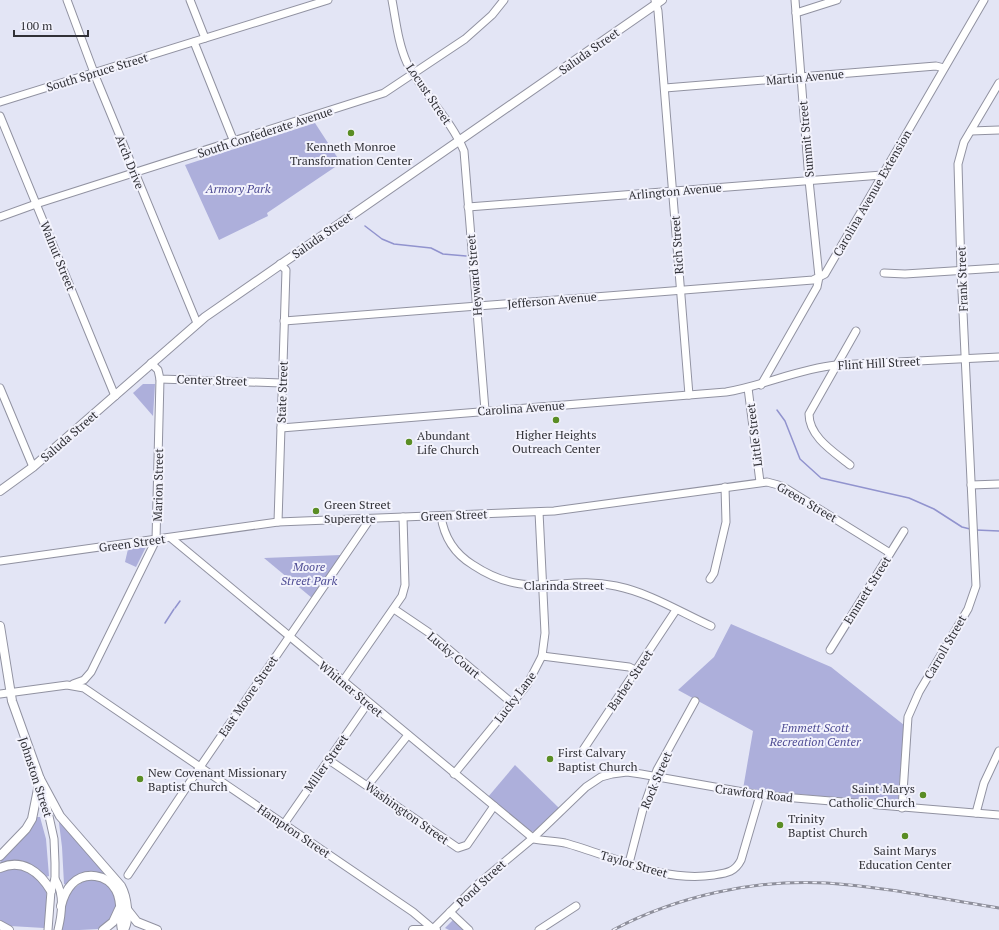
<svg xmlns="http://www.w3.org/2000/svg" width="999" height="930" viewBox="0 0 999 930" font-family="'PT Serif',serif">
	<style>
		.green { fill: #adafdb }
		.lines { fill: none; stroke-linecap: round; stroke-linejoin: round }
		.stream { stroke: #9193ce; stroke-width: 1.5 }
		.minor-casing { stroke: #9192a1; stroke-width: 9 }
		.major-casing { stroke: #9192a1; stroke-width: 10 }
		.minor { stroke: #fff; stroke-width: 7 }
		.major { stroke: #fff; stroke-width: 8 }
		.rail-casing { stroke: #8e8f9b; stroke-width: 3 }
		.rail { stroke: #f2f2fc; stroke-width: 1.5; stroke-dasharray: 4.5; stroke-linecap: butt }
		.poi-dot { fill: #5a8d24; stroke: #f2f2fc; stroke-width: 1.5 }
		.labels { text-anchor: middle; dominant-baseline: central; stroke-width: 4; stroke-linejoin: round; paint-order: stroke }
		.street-label { font-size: 12px; fill: #313137; stroke: #f2f2fc }
		.poi-label { font-size: 12px; fill: #313137; stroke: #f2f2fc; text-anchor: start }
		.park-label { font-size: 12px; font-style: italic; fill: #4e4c94; stroke: #f2f2fc }
	</style>
	<rect width="100%" height="100%" fill="#e3e5f5"/>
	<g class="green">
		<path d="M315,123L341,163L267,213L268,216L219,240L185,165Z"/>
		<path d="M143,384H155L153,416L133,393Z"/>
		<path d="M146,547L136,567L125,562L128,549Z"/>
		<path d="M341,555L312,598L264,558Z"/>
		<path d="M731,624L831,667L904,725L898,802L895,803L743,789L753,731L678,690L714,657Z"/>
		<path d="M515,765L559,808L536,831L531,832L488,797Z"/>
		<path d="M37,817H40L46,839L49,876L46,877C30,861 22,862 1,864L0,860L28,831Z"/>
		<path d="M62,822L107,873L105,876L67,885L64,884L62,847L59,823Z"/>
		<path d="M15,866C20,868 29,869 33,873C52,887 48,908 44,928L10,926L0,920V871Z"/>
		<path d="M89,879C108,880 123,894 113,914C109,921 106,926 98,929C87,930 72,930 60,930C65,904 63,891 89,879Z"/>
		<path d="M454,919L466,930H449L445,928Z"/>
	</g>
	<g class="lines">
		<g class="stream">
			<path d="M365,226L382,239L394,244L431,248L443,254L466,256"/>
			<path d="M777,410L785,421L800,459L821,478L909,498L934,509L962,527L970,529"/>
			<path d="M976,530L999,531"/>
			<path d="M175,608L180,601"/>
			<path d="M165,623L174,609"/>
		</g>
		<g class="minor-casing">
			<g id="minor">
				<path d="M67,0L96,78L197,323"/>
				<path d="M190,0L205,38"/>
				<path d="M392,0C396,21 398,43 407,63C423,94 450,118 464,151L485,410"/>
				<path d="M655,0L658,11L689,395"/>
				<path d="M796,13L837,0"/>
				<path d="M194,42L234,142"/>
				<path d="M665,88L936,66L944,68"/>
				<path d="M0,102L328,0"/>
				<path d="M0,116L115,396"/>
				<path d="M971,131L999,130"/>
				<path d="M468,207L882,175"/>
				<path d="M0,217L36,204L384,93L465,39L492,15L504,0"/>
				<path d="M884,273L905,274L999,268"/>
				<path d="M284,321L813,280L819,277L809,180L795,0"/>
				<path d="M151,363L158,370L160,379L282,383"/>
				<path d="M761,385L817,287L819,277L825,274L984,0"/>
				<path d="M0,388L33,467"/>
				<path d="M748,388L760,482"/>
				<path d="M281,428L726,392C763,386 798,369 836,365L999,357"/>
				<path d="M850,465C834,452 809,437 809,414L856,331"/>
				<path d="M971,485L999,484"/>
				<path d="M441,516C444,537 455,554 473,565C529,602 561,574 616,586C650,593 680,612 711,626"/>
				<path d="M278,522L286,270L280,264"/>
				<path d="M171,538L534,839C544,841 555,841 565,843C613,856 662,883 714,875C727,873 735,872 741,860L760,795"/>
				<path d="M0,561L278,522L554,511L767,482L782,486L890,553"/>
				<path d="M710,579L714,573L726,522L725,487"/>
				<path d="M394,609L428,632L512,703"/>
				<path d="M830,650L904,531"/>
				<path d="M542,656L629,667L637,671"/>
				<path d="M343,681L402,596L405,585L403,517"/>
				<path d="M73,684L84,680L91,672L156,540L160,379"/>
				<path d="M0,694L67,685L84,688L413,912L433,929"/>
				<path d="M583,750L676,610"/>
				<path d="M329,760L458,848L467,845L494,806"/>
				<path d="M454,774L527,685L542,656L545,633L539,512"/>
				<path d="M368,785L408,735"/>
				<path d="M43,789L54,839L55,863V879L51,891L48,930"/>
				<path d="M902,808L908,717L919,692L968,609L976,586L961,270L958,164L964,142L999,83"/>
				<path d="M976,813L984,783L999,751"/>
				<path d="M284,824L368,703"/>
				<path d="M629,863L643,809L657,770L695,701"/>
				<path d="M128,875L200,767L370,519"/>
				<path d="M55,879C64,893 62,914 58,930"/>
				<path d="M450,912L469,930"/>
				<path d="M432,930L477,885L533,838L586,787L601,777L612,774L627,772L641,774L760,795L999,815"/>
				<path d="M539,930L576,906"/>
			</g>
		</g>
		<g class="major-casing">
			<g id="major">
				<path d="M0,491L33,467L205,317L662,0"/>
				<path d="M0,626L12,701L40,779L60,816L121,886C127,897 130,918 124,930"/>
				<path d="M0,856L26,829L32,819L40,779"/>
				<path d="M0,868C22,858 40,872 51,891"/>
				<path d="M61,906C63,898 66,890 72,884C85,871 107,874 116,890C123,902 119,917 122,930"/>
				<path d="M126,908L137,922L157,930"/>
				<path d="M0,925L9,930"/>
				<path d="M103,930L113,922L119,909"/>
				<path d="M413,930H436"/>
			</g>
		</g>
		<use href="#minor" class="minor"/>
		<use href="#major" class="major"/>
		<g class="rail-casing">
			<path id="rail" d="M613,930C677,896 755,879 827,883C885,887 942,899 999,908"/>
		</g>
		<use href="#rail" class="rail"/>
	</g>
	<g class="poi-dot">
		<circle cx="351" cy="133" r="4"/>
		<circle cx="556" cy="420" r="4"/>
		<circle cx="409" cy="442" r="4"/>
		<circle cx="316" cy="511" r="4"/>
		<circle cx="550" cy="759" r="4"/>
		<circle cx="140" cy="779" r="4"/>
		<circle cx="923" cy="795" r="4"/>
		<circle cx="780" cy="825" r="4"/>
		<circle cx="905" cy="836" r="4"/>
	</g>
	<g class="labels">
		<g class="street-label">
			<text transform="translate(589 51) rotate(-35)">Saluda Street</text>
			<text transform="translate(97 72) rotate(-17)">South Spruce Street</text>
			<text transform="translate(805 77) rotate(-5)">Martin Avenue</text>
			<text transform="translate(429 94) rotate(56)">Locust Street</text>
			<text transform="translate(265 132) rotate(-18)">South Confederate Avenue</text>
			<text transform="translate(806 139) rotate(-95)">Summit Street</text>
			<text transform="translate(130 162) rotate(68)">Arch Drive</text>
			<text transform="translate(675 191) rotate(-5)">Arlington Avenue</text>
			<text transform="translate(872 193) rotate(-60)">Carolina Avenue Extension</text>
			<text transform="translate(322 235) rotate(-35)">Saluda Street</text>
			<text transform="translate(677 245) rotate(-94)">Rich Street</text>
			<text transform="translate(58 256) rotate(68)">Walnut Street</text>
			<text transform="translate(474 275) rotate(-95)">Heyward Street</text>
			<text transform="translate(962 279) rotate(-92)">Frank Street</text>
			<text transform="translate(552 300) rotate(-5)">Jefferson Avenue</text>
			<text transform="translate(879 363) rotate(-3)">Flint Hill Street</text>
			<text transform="translate(212 380) rotate(2)">Center Street</text>
			<text transform="translate(282 392) rotate(-88)">State Street</text>
			<text transform="translate(521 408) rotate(-4)">Carolina Avenue</text>
			<text transform="translate(754 435) rotate(-97)">Little Street</text>
			<text transform="translate(69 436) rotate(-41)">Saluda Street</text>
			<text transform="translate(158 485) rotate(-89)">Marion Street</text>
			<text transform="translate(807 502) rotate(30)">Green Street</text>
			<text transform="translate(454 515) rotate(-2)">Green Street</text>
			<text transform="translate(132 543) rotate(-8)">Green Street</text>
			<text x="564" y="585">Clarinda Street</text>
			<text transform="translate(867 590) rotate(-58)">Emmett Street</text>
			<text transform="translate(945 647) rotate(-60)">Carroll Street</text>
			<text transform="translate(454 655) rotate(40)">Lucky Court</text>
			<text transform="translate(630 680) rotate(-56)">Barber Street</text>
			<text transform="translate(351 689) rotate(40)">Whitner Street</text>
			<text transform="translate(248 696) rotate(-56)">East Moore Street</text>
			<text transform="translate(515 697) rotate(-53)">Lucky Lane</text>
			<text transform="translate(326 763) rotate(-55)">Miller Street</text>
			<text transform="translate(36 777) rotate(72)">Johnston Street</text>
			<text transform="translate(656 780) rotate(-67)">Rock Street</text>
			<text transform="translate(754 793) rotate(7)">Crawford Road</text>
			<text transform="translate(407 813) rotate(35)">Washington Street</text>
			<text transform="translate(294 831) rotate(34)">Hampton Street</text>
			<text transform="translate(634 864) rotate(16)">Taylor Street</text>
			<text transform="translate(481 883) rotate(-43)">Pond Street</text>
		</g>
		<g class="poi-label">
			<text x="351" y="146" text-anchor="middle">Kenneth Monroe<tspan x="351" dy="14">Transformation Center</tspan></text>
			<text x="556" y="434" text-anchor="middle">Higher Heights<tspan x="556" dy="14">Outreach Center</tspan></text>
			<text x="417" y="435">Abundant<tspan x="417" dy="14">Life Church</tspan></text>
			<text x="324" y="504">Green Street<tspan x="324" dy="14">Superette</tspan></text>
			<text x="558" y="752">First Calvary<tspan x="558" dy="14">Baptist Church</tspan></text>
			<text x="148" y="772">New Covenant Missionary<tspan x="148" dy="14">Baptist Church</tspan></text>
			<text x="915" y="788" text-anchor="end">Saint Marys<tspan x="915" dy="14">Catholic Church</tspan></text>
			<text x="788" y="818">Trinity<tspan x="788" dy="14">Baptist Church</tspan></text>
			<text x="905" y="850" text-anchor="middle">Saint Marys<tspan x="905" dy="14">Education Center</tspan></text>
		</g>
		<g class="park-label">
			<text x="238" y="188">Armory Park</text>
			<text x="309" y="566">Moore<tspan x="309" dy="14">Street Park</tspan></text>
			<text x="815" y="727">Emmett Scott<tspan x="815" dy="14">Recreation Center</tspan></text>
		</g>
	</g>
	<path d="M14 30v6h74v-6" fill="none" stroke="#313137" stroke-width="2"/>
	<text x="20" y="30" font-size="12" fill="#313137" stroke="#f2f2fc" stroke-width="3" paint-order="stroke">100 m</text>
</svg>
